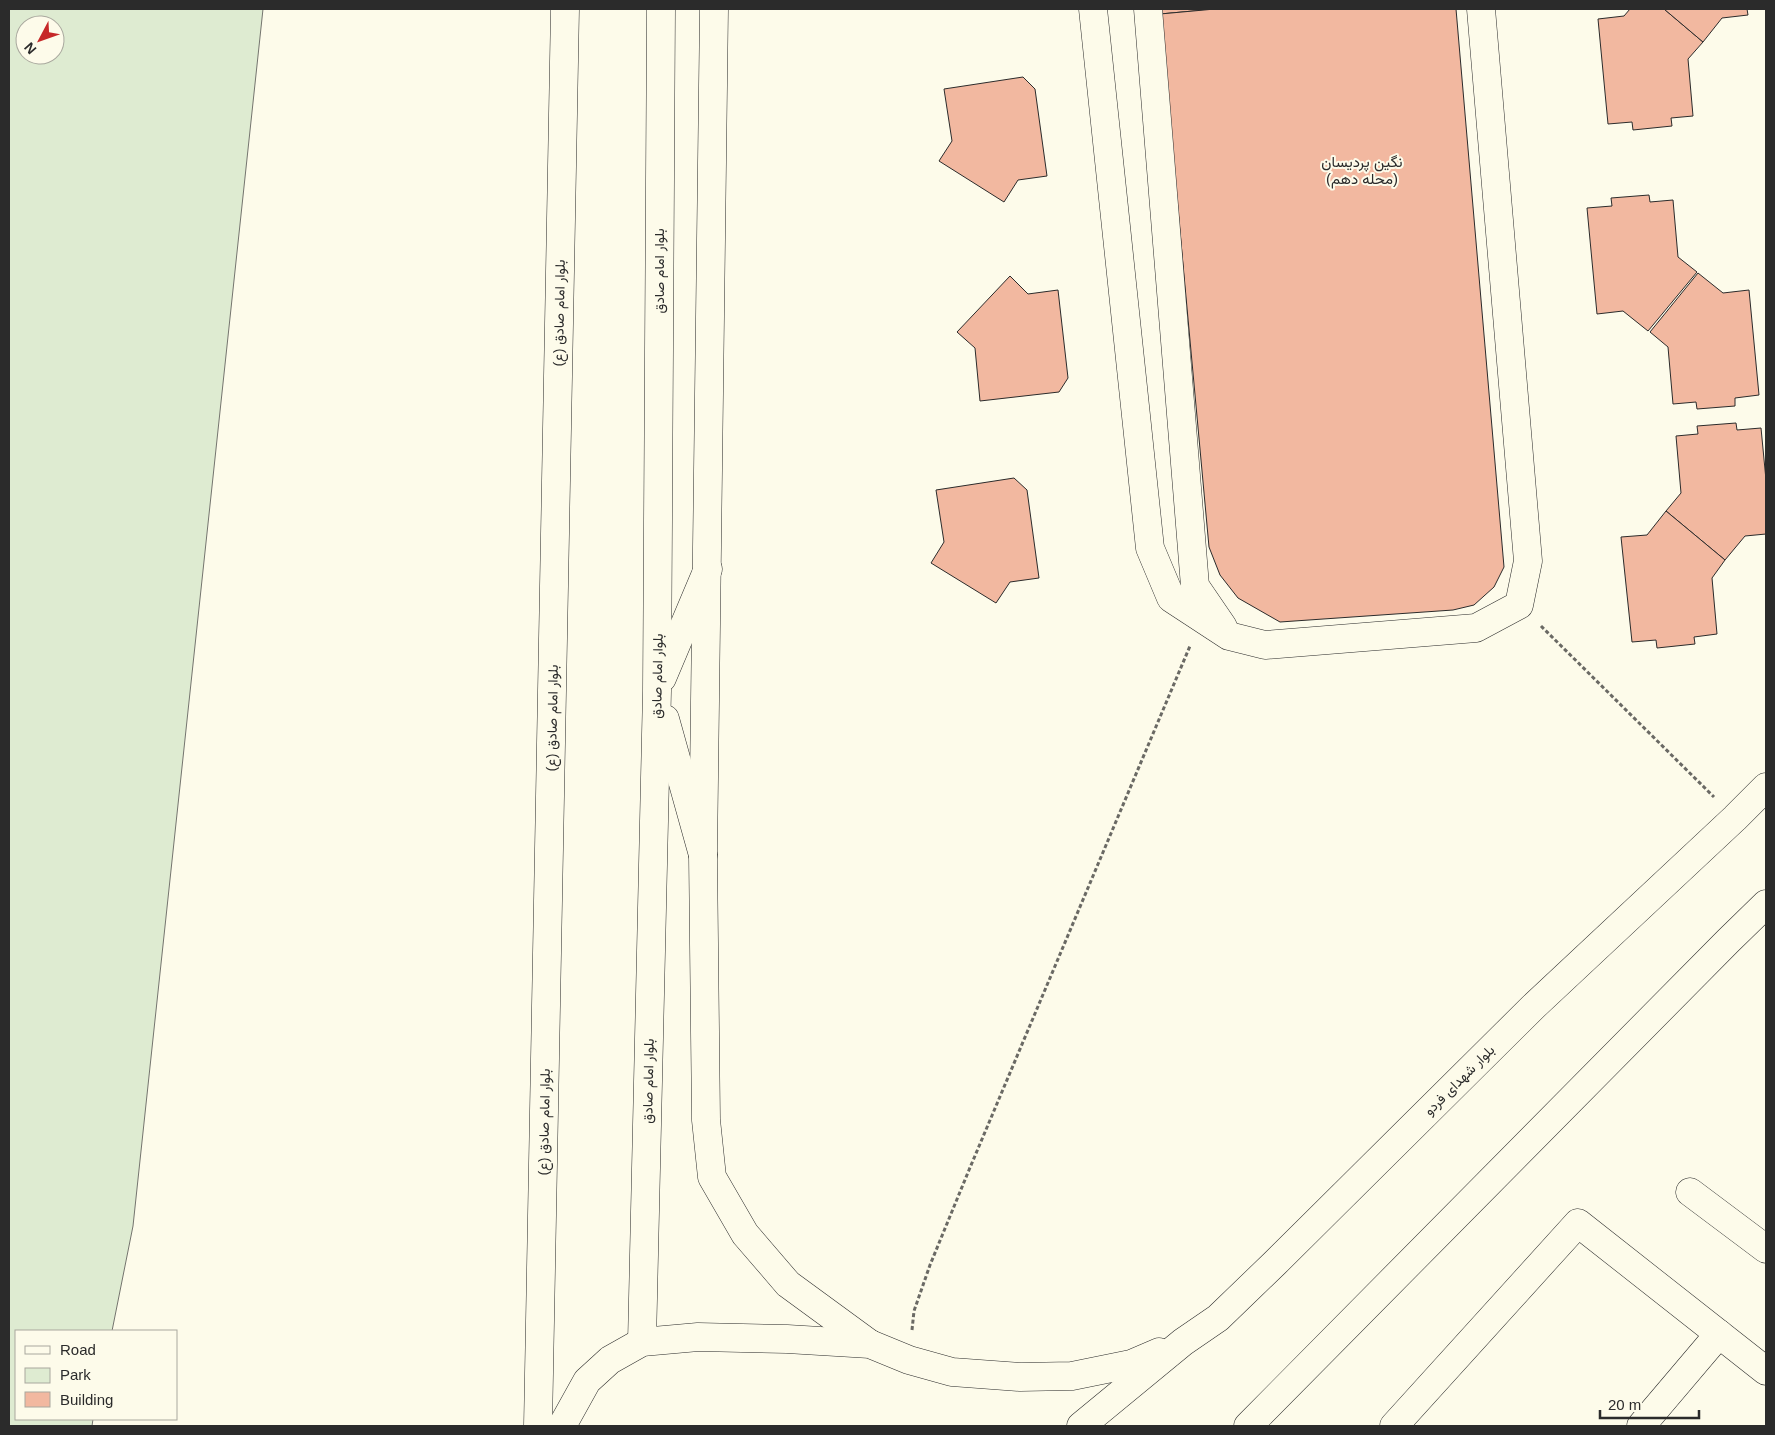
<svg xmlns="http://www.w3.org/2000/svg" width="1775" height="1435" viewBox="0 0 1775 1435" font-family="Arial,Vazirmatn,sans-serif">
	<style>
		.green { fill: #deebd1; stroke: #74746e; fill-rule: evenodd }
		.building { fill: #f2b8a0; stroke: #2b2b2b }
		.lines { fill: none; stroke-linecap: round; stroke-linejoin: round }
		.minor-casing { stroke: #2b2b2b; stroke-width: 29 }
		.major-casing { stroke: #2b2b2b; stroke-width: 29 }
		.path { stroke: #6a6964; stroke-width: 3; stroke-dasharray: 4 2.5; stroke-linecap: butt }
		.minor { stroke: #fdfbea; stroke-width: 28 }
		.major { stroke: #fdfbea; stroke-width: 28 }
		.labels { text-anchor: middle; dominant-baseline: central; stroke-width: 4; stroke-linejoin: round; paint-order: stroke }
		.street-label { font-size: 14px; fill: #2b2b2b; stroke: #fdfbea }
		.neighbourhood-label { font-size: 15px; fill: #2b2b2b; stroke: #fdfbea }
	</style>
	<rect width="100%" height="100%" fill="#fdfbea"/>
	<path class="green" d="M9,9H263L133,1226L112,1331H16V1419H93L92,1426H9ZM25,25H55V55H25Z"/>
	<g class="building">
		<path d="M1160,9H1215L1160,14Z"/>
		<path d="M1215,9H1456L1504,567L1494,587L1474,605L1453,610L1280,622L1238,598L1220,575L1209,547L1160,14Z"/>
		<path d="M1630,9H1664L1703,42L1688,59L1693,116L1671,118L1672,126L1633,130L1632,122L1608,124L1598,19L1624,16Z"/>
		<path d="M1664,9H1747L1748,15L1722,18L1703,42Z"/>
		<path d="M1023,77L1035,89L1047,176L1018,180L1004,202L939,161L952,141L944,89Z"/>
		<path d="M1649,195L1650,202L1673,200L1678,257L1697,272L1648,331L1623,311L1597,314L1587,208L1612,206L1611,198Z"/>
		<path d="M1698,273L1723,293L1749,290L1759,395L1735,398V406L1697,409L1696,402L1673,404L1668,347L1650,332Z"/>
		<path d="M1010,276L1028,294L1058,290L1068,378L1059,392L980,401L975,348L957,332Z"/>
		<path d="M1736,423L1737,430L1761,428L1766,480V534L1745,536L1725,560L1666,511L1681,493L1676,436L1698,434L1697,426Z"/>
		<path d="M1014,478L1027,490L1039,578L1010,582L996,603L931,563L944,542L936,490Z"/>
		<path d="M1666,511L1725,560L1712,578L1717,634L1694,637L1695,644L1657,648L1656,640L1632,642L1621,537L1647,535Z"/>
	</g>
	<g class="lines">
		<g class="minor-casing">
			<g id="minor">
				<path d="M714,9L703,855L706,1120L712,1177L745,1234L788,1284L870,1344"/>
				<path d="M1093,9L1150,548L1171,598L1229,636L1265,645L1476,628L1519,605L1528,561L1481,9"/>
				<path d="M1148,9L1195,586L1223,627"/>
				<path d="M1690,1192L1766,1249"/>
				<path d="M1394,1426L1578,1223L1766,1371"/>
				<path d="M1641,1426L1719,1334"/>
			</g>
		</g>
		<g class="major-casing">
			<g id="major">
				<path d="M662,678L708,569"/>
				<path d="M665,719L703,855"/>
				<path d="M642,1342L657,691L661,9"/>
				<path d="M538,1426L565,9"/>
				<path d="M562,1426L587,1381L610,1360L642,1342L698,1337L787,1339L870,1344L909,1360L952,1372L1020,1377L1072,1376L1131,1364L1159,1352"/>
				<path d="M1081,1426L1183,1342L1218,1318L1275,1263L1533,1007L1735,818L1766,787"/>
				<path d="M1248,1426L1728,941L1766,904"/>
			</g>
		</g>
		<g class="path">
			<path d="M1541,626L1714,797"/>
			<path d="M912,1330L914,1311L930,1265L969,1170L1190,646"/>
		</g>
		<use href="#minor" class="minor"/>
		<use href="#major" class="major"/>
	</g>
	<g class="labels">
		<g class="street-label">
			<text transform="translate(659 271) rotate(-90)">بلوار امام صادق</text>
			<text transform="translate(559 313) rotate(-89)">بلوار امام صادق (ع)</text>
			<text transform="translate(657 676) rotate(-89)">بلوار امام صادق</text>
			<text transform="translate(552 718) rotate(-89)">بلوار امام صادق (ع)</text>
			<text transform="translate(1459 1080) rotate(-45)">بلوار شهدای فردو</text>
			<text transform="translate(648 1081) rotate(-89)">بلوار امام صادق</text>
			<text transform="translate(544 1122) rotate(-89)">بلوار امام صادق (ع)</text>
		</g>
		<g class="neighbourhood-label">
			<text x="1362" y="161">نگین پردیسان<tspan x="1362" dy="17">(محله دهم)</tspan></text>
		</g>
	</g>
	<rect width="1775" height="1435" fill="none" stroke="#2b2b2b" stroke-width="20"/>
	<rect x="15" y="1330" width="162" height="90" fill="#fdfbea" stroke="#a9a89e"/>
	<rect x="25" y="1346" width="25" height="8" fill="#fdfbea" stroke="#a9a89e"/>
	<text x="60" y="1355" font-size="15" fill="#2b2b2b">Road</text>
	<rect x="25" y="1368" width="25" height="15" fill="#deebd1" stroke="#a9a89e"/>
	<text x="60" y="1380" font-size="15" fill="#2b2b2b">Park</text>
	<rect x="25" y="1392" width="25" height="15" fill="#f2b8a0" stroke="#a9a89e"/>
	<text x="60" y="1405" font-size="15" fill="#2b2b2b">Building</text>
	<g transform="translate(40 40) rotate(229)"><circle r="24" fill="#fdfbea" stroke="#a9a89e"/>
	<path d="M0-4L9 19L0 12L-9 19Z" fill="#c62828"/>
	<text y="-8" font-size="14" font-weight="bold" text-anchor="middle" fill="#2b2b2b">N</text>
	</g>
	<path d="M1600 1410v8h99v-8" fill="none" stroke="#2b2b2b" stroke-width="2.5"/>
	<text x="1608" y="1410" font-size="15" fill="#2b2b2b" stroke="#fdfbea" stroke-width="4" paint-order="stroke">20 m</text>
</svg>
